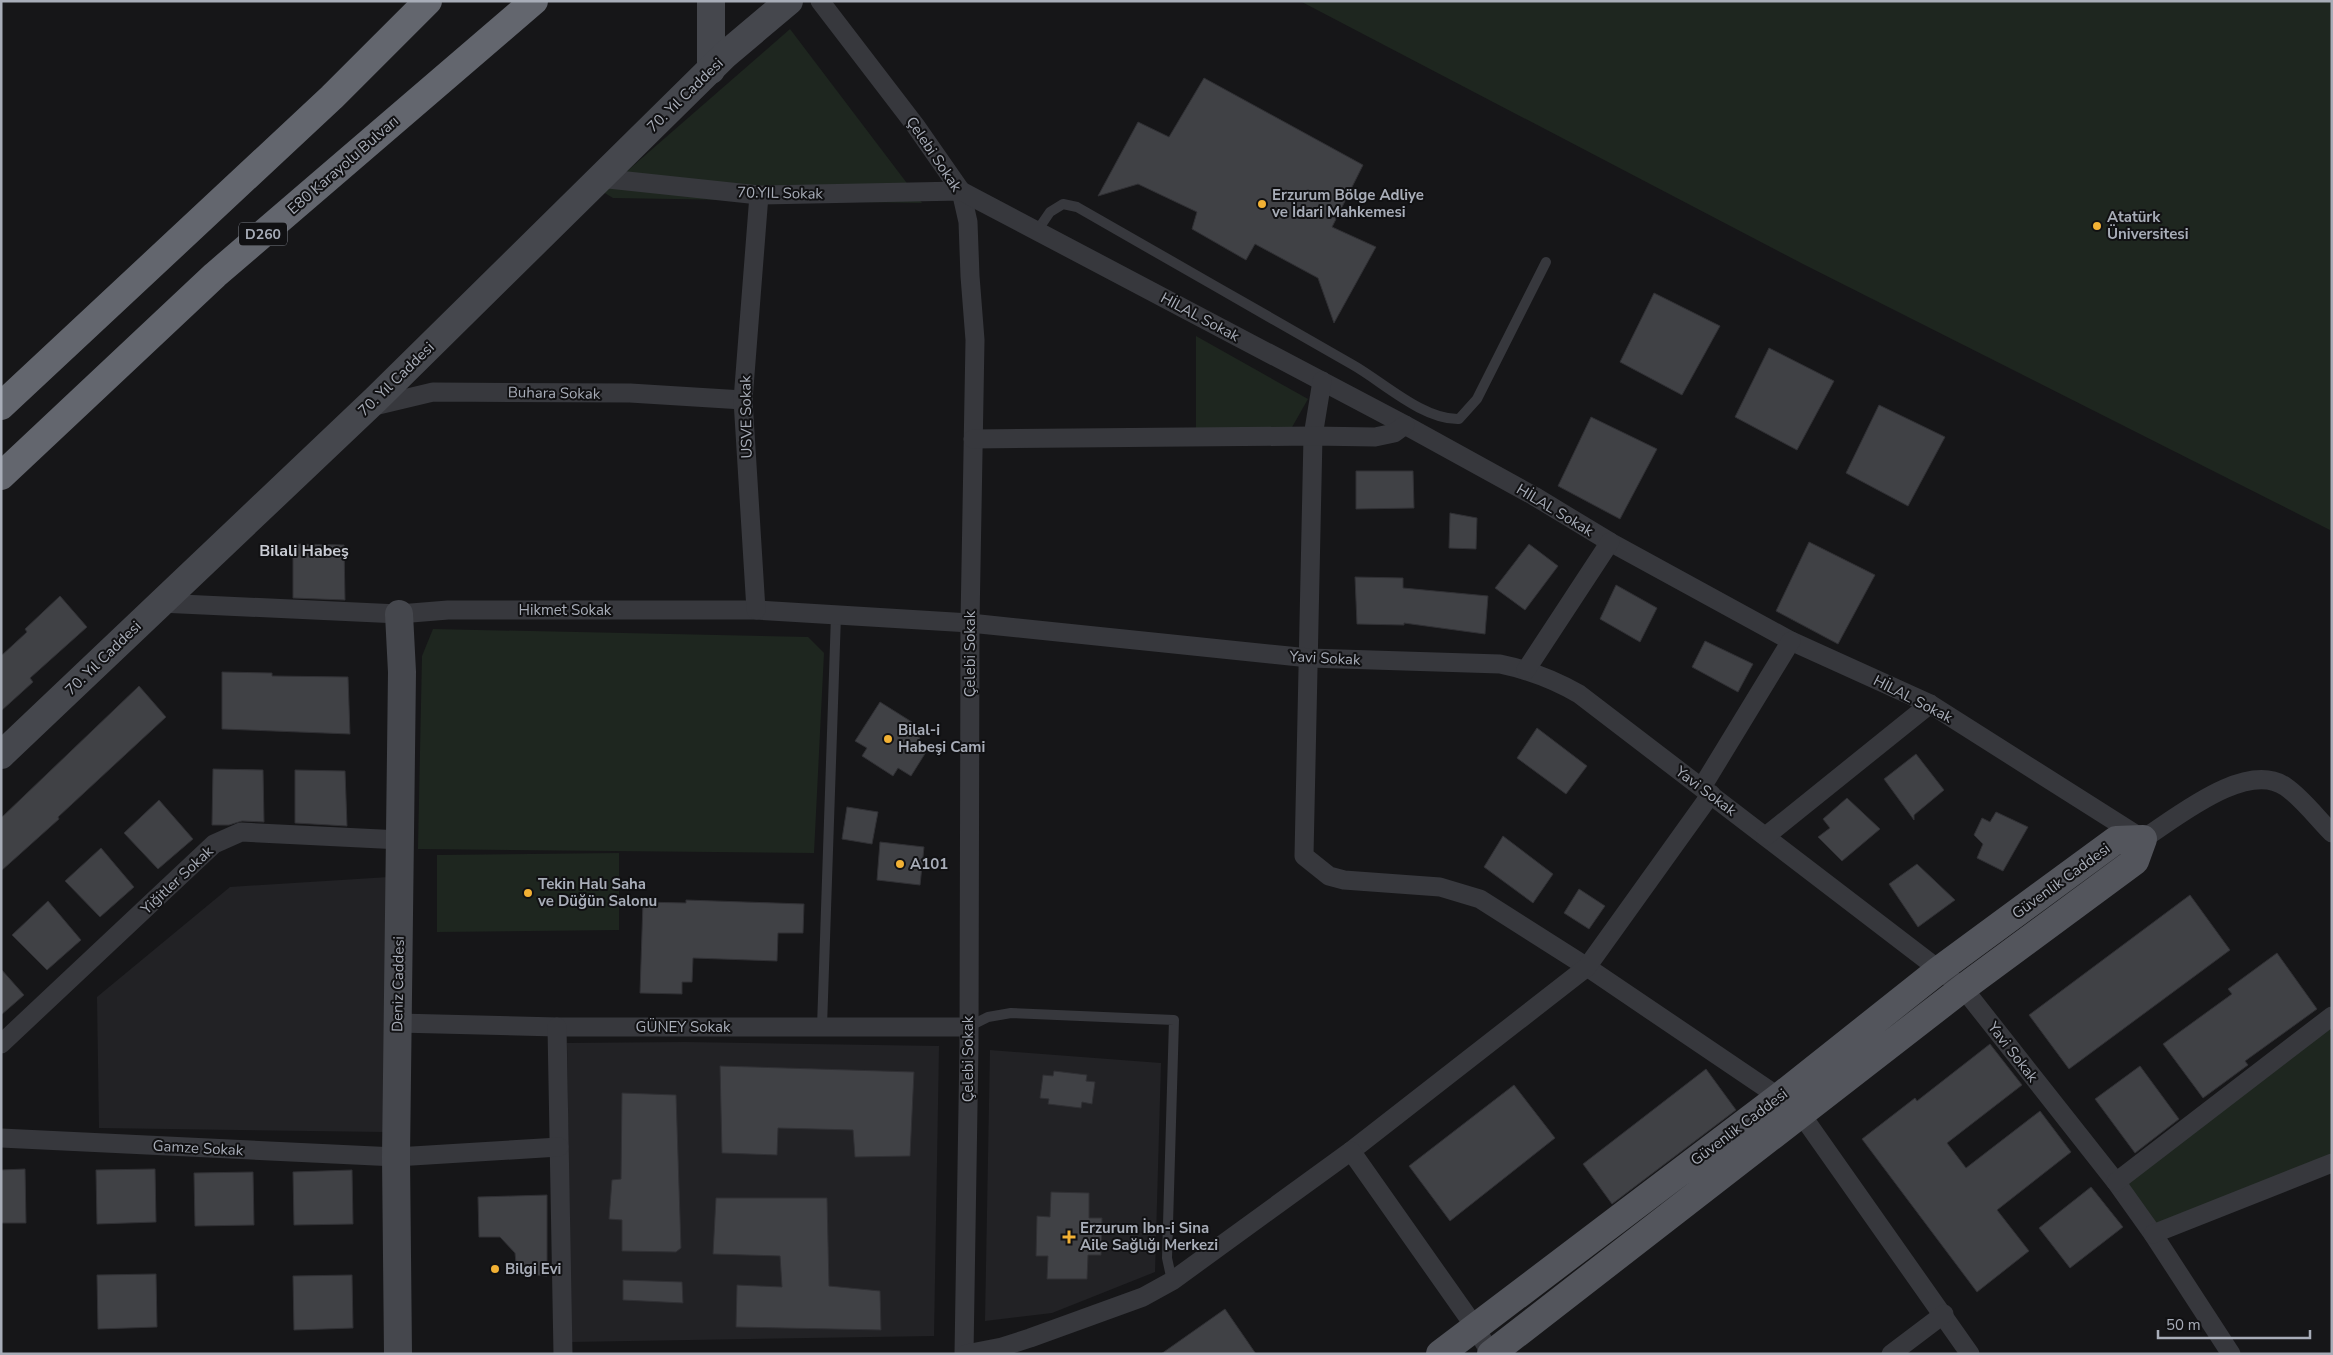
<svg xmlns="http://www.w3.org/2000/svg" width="2333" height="1355" viewBox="0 0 2333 1355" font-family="'Nunito Sans',sans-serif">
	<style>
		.built { fill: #222225 }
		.green { fill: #1e261f }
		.building { fill: #404145; stroke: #303034 }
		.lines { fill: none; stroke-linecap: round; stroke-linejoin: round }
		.lane { stroke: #37383d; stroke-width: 10 }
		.street { stroke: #37383d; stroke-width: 19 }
		.secondary { stroke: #45474d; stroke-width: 28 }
		.primary { stroke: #53555c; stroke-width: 28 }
		.highway { stroke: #63666e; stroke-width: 28 }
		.poi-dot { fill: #f2b134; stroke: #111113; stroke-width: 2 }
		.labels { text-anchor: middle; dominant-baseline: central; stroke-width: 4; stroke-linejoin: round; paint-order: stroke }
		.shield { fill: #111113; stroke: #7b7e86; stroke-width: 1 }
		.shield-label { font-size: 14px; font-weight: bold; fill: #a8adb8 }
		.street-label { font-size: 15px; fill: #a8adb8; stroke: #111113 }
		.poi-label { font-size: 15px; font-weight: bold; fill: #a8adb8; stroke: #111113; text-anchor: start }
		.neighbourhood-label { font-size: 16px; font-weight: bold; fill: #c9ccd4; stroke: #111113 }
	</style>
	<rect width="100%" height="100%" fill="#161618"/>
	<g class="built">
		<path d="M389,877L384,1132L99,1128L97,997L230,887Z"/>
		<path d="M685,1042L939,1046L934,1336L571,1342L567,1043Z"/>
		<path d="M990,1050L1161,1063L1155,1272L1052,1313L985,1321Z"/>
	</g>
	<g class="green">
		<path d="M1300,1H2332V531L1803,264Z"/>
		<path d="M790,29L922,203L613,198L603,192Z"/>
		<path d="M1196,336L1308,399L1291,429L1196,431Z"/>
		<path d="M433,629L808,637L824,653L814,853L418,849L422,656Z"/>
		<path d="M619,853V930L437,932V855Z"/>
		<path d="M2332,1016V1163L2153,1234L2116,1182Z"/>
	</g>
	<g class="building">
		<path d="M1204,78L1363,165L1332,227L1376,247L1334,323L1318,278L1255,244L1246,260L1192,229L1197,212L1138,184L1098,196L1138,122L1169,137Z"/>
		<path d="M1654,293L1720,326L1682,395L1620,362Z"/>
		<path d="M1769,348L1834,381L1797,450L1735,417Z"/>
		<path d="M1879,405L1945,437L1908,506L1846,473Z"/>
		<path d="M1591,417L1657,449L1620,519L1558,486Z"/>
		<path d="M1356,471H1413L1414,508L1356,509Z"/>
		<path d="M1450,513L1477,518L1476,549L1449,548Z"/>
		<path d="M1809,542L1875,575L1838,644L1776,611Z"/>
		<path d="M293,544L344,545L345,600L293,598Z"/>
		<path d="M1529,544L1558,566L1525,610L1495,588Z"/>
		<path d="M1355,577L1403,578V588L1488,596L1485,634L1404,623V625L1357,624Z"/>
		<path d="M1616,585L1657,608L1640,642L1600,619Z"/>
		<path d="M60,596L87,627L30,678L33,682L1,711V656L27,632L25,629Z"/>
		<path d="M1705,641L1753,664L1738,692L1692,667Z"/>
		<path d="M222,672L272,673V676L348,677L350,734L222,729Z"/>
		<path d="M139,686L166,717L58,817L59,819L1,871V818Z"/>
		<path d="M880,702L915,724L910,732L920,738L916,745L926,752L911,776L898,768L893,776L862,756L867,748L855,741Z"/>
		<path d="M1537,728L1587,766L1566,794L1517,758Z"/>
		<path d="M1916,754L1944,790L1914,815V820L1884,779Z"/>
		<path d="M213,769L263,770L264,822L242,821L229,825H212Z"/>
		<path d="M295,770L345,771L347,826L295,823Z"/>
		<path d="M1847,798L1880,829L1842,861L1818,837L1830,828L1823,819Z"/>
		<path d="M159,800L193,839L158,869L124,833Z"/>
		<path d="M847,807L878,812L872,844L842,839Z"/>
		<path d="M1996,812L2028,827L2003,871L1977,858L1983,844L1974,835L1982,818L1990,822Z"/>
		<path d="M1503,836L1553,874L1533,903L1484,867Z"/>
		<path d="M880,842L924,847L920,885L877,880Z"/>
		<path d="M101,848L134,887L100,917L65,881Z"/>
		<path d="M1917,864L1955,900L1918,927L1889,884Z"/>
		<path d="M1579,889L1605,906L1589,929L1564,913Z"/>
		<path d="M2190,895L2230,950L2069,1069L2029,1015Z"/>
		<path d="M686,900L804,904L803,933H778L777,961L693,958L692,982H682V994L640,993L643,902L686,903Z"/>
		<path d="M48,901L81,940L47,970L12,935Z"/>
		<path d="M2277,953L2317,1009L2245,1061L2248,1065L2203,1098L2163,1044L2232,994L2228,989Z"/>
		<path d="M1,969L24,995L1,1015Z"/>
		<path d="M1990,1044L2022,1085L1947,1143L1966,1168L2040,1111L2071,1152L1997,1210L2029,1251L1977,1292L1862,1139L1915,1098L1917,1101Z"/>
		<path d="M720,1066L914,1072L910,1156L855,1157L853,1130L778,1128L777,1155L722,1153Z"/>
		<path d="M2140,1066L2179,1119L2135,1153L2095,1099Z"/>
		<path d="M1706,1069L1736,1110L1612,1204L1583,1164Z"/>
		<path d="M1054,1071L1087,1075L1086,1081L1095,1082L1092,1104L1082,1102L1081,1108L1048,1104L1049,1099L1040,1098L1043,1075L1053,1076Z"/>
		<path d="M1514,1085L1555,1138L1450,1221L1409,1166Z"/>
		<path d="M622,1093L676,1095L681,1248L676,1252L622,1251V1220L609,1219L612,1180L621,1179Z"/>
		<path d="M25,1169L26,1223H1V1170Z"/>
		<path d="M155,1169L156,1222L97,1224L96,1170Z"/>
		<path d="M352,1170L353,1224L294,1225L293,1172Z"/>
		<path d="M253,1172L254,1225L195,1226L194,1173Z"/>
		<path d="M2091,1187L2123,1227L2070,1268L2039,1228Z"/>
		<path d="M1051,1192L1089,1193V1218H1102L1101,1255H1088L1087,1279H1047L1048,1256H1036L1037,1216L1050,1217Z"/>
		<path d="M547,1195V1276L517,1273L515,1253L500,1237H479L478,1197Z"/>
		<path d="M716,1198H827L829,1286L880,1291L881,1330L736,1327L737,1285L782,1287L780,1256L713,1254Z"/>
		<path d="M156,1274L157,1327L98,1329L97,1275Z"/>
		<path d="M352,1275L353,1328L294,1330L293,1276Z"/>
		<path d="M623,1280L682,1282L683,1303L623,1300Z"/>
		<path d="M1225,1309L1256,1354H1161Z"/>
	</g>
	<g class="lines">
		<g class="lane">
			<path d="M1037,231L1050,212L1063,204L1077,207C1169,260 1261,312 1353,365C1383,382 1423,420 1459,419L1477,399L1546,262"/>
			<path d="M822,1027L836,615"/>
			<path d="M968,1027L988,1017L1011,1013L1174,1020L1167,1258L1172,1281"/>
		</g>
		<g class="street">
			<path d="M820,1L915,125L961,191L968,222L970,276L975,340L970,623L969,1045L964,1354"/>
			<path d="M599,178L759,195L961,191L1405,425L1534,496L1610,542L1791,641L1930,704L2143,839C2176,818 2247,759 2286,787C2302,798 2318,819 2332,833"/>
			<path d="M1322,381L1313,436L1304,856L1329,876L1344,880L1440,887L1480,899L1587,967L1779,1097"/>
			<path d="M370,407L433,392L630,393L743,400"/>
			<path d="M973,439L1313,436L1375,437L1394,433L1405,425"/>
			<path d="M160,603L399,614L448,610H756L970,623L1309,658L1500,664C1529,670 1553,679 1579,694L1963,988L2116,1182L2153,1234L2231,1354"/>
			<path d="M756,610L743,400L759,195"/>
			<path d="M1526,670L1610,542"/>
			<path d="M1702,787L1791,641"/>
			<path d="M1766,836L1930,704"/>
			<path d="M398,1023L557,1027H968"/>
			<path d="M557,1027L563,1354"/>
			<path d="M1,1044L214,844L241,832L401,840"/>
			<path d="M1801,1114L1970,1354"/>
			<path d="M1,1138L396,1157L559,1147"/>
			<path d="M1351,1151L1587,967L1711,794"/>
			<path d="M2116,1182L2332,1016"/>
			<path d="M2153,1234L2332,1163"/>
			<path d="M966,1354L1002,1347L1030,1338L1143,1297L1172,1281L1351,1151L1475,1327L1491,1354"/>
			<path d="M1891,1354L1944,1314"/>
		</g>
		<g class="secondary">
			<path d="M711,70V1"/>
			<path d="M1,755L376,399L725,55L789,1"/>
			<path d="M398,1354L396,1157L402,672L399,614"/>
		</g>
		<path class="primary" d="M1440,1354L1779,1097L1939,970L2116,840L2143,839L2135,861L1963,988L1491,1354"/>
		<g class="highway">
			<path d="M1,406L332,97L428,1"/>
			<path d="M1,476L215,275L534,1"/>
		</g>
	</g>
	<g class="poi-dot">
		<circle cx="1262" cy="204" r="5"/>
		<circle cx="2097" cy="226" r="5"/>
		<circle cx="888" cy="739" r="5"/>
		<circle cx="900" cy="864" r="5"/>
		<circle cx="528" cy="893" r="5"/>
		<path d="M1066.5 1229.5h5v5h5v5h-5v5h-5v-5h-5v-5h5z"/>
		<circle cx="495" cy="1269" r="5"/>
	</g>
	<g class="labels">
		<rect class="shield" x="239" y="222.5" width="48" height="23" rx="4"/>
		<g class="shield-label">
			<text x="263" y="234">D260</text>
		</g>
		<g class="street-label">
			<text transform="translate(685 95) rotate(-44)">70. Yıl Caddesi</text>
			<text transform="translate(934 154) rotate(56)">Çelebi Sokak</text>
			<text transform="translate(343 165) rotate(-41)">E80 Karayolu Bulvarı</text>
			<text transform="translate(780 193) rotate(1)">70.YIL Sokak</text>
			<text transform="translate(1200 317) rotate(28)">HİLAL Sokak</text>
			<text transform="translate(396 379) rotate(-44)">70. Yıl Caddesi</text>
			<text transform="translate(554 393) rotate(1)">Buhara Sokak</text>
			<text transform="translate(746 417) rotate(-91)">USVE Sokak</text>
			<text transform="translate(1555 510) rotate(31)">HİLAL Sokak</text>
			<text x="565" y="610">Hikmet Sokak</text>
			<text transform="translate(970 654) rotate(-90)">Çelebi Sokak</text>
			<text transform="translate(103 658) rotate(-44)">70. Yıl Caddesi</text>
			<text transform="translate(1325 658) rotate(3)">Yavi Sokak</text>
			<text transform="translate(1913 699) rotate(27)">HİLAL Sokak</text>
			<text transform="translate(1706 791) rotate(37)">Yavi Sokak</text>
			<text transform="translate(177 880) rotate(-43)">Yiğitler Sokak</text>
			<text transform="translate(2061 881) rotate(-36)">Güvenlik Caddesi</text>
			<text transform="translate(398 984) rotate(-89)">Deniz Caddesi</text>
			<text x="683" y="1027">GÜNEY Sokak</text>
			<text transform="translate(2013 1052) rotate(52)">Yavi Sokak</text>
			<text transform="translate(968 1059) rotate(-90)">Çelebi Sokak</text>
			<text transform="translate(1739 1127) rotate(-37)">Güvenlik Caddesi</text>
			<text transform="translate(198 1148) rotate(3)">Gamze Sokak</text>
		</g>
		<g class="poi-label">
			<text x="1272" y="195">Erzurum Bölge Adliye<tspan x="1272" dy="17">ve İdari Mahkemesi</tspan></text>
			<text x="2107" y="217">Atatürk<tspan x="2107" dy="17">Üniversitesi</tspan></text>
			<text x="898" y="730">Bilal-i<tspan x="898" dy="17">Habeşi Cami</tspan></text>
			<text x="910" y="864">A101</text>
			<text x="538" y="884">Tekin Halı Saha<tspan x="538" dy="17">ve Düğün Salonu</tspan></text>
			<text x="1080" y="1228">Erzurum İbn-i Sina<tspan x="1080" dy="17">Aile Sağlığı Merkezi</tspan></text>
			<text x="505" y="1269">Bilgi Evi</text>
		</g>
		<g class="neighbourhood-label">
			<text x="304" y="551">Bilali Habeş</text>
		</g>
	</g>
	<rect width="2333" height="1355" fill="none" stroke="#a8adb8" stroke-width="5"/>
	<path d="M2158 1330v8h152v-8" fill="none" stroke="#a8adb8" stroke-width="2.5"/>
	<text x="2166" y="1330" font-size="15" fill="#a8adb8" stroke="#111113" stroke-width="4" paint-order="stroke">50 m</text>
</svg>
